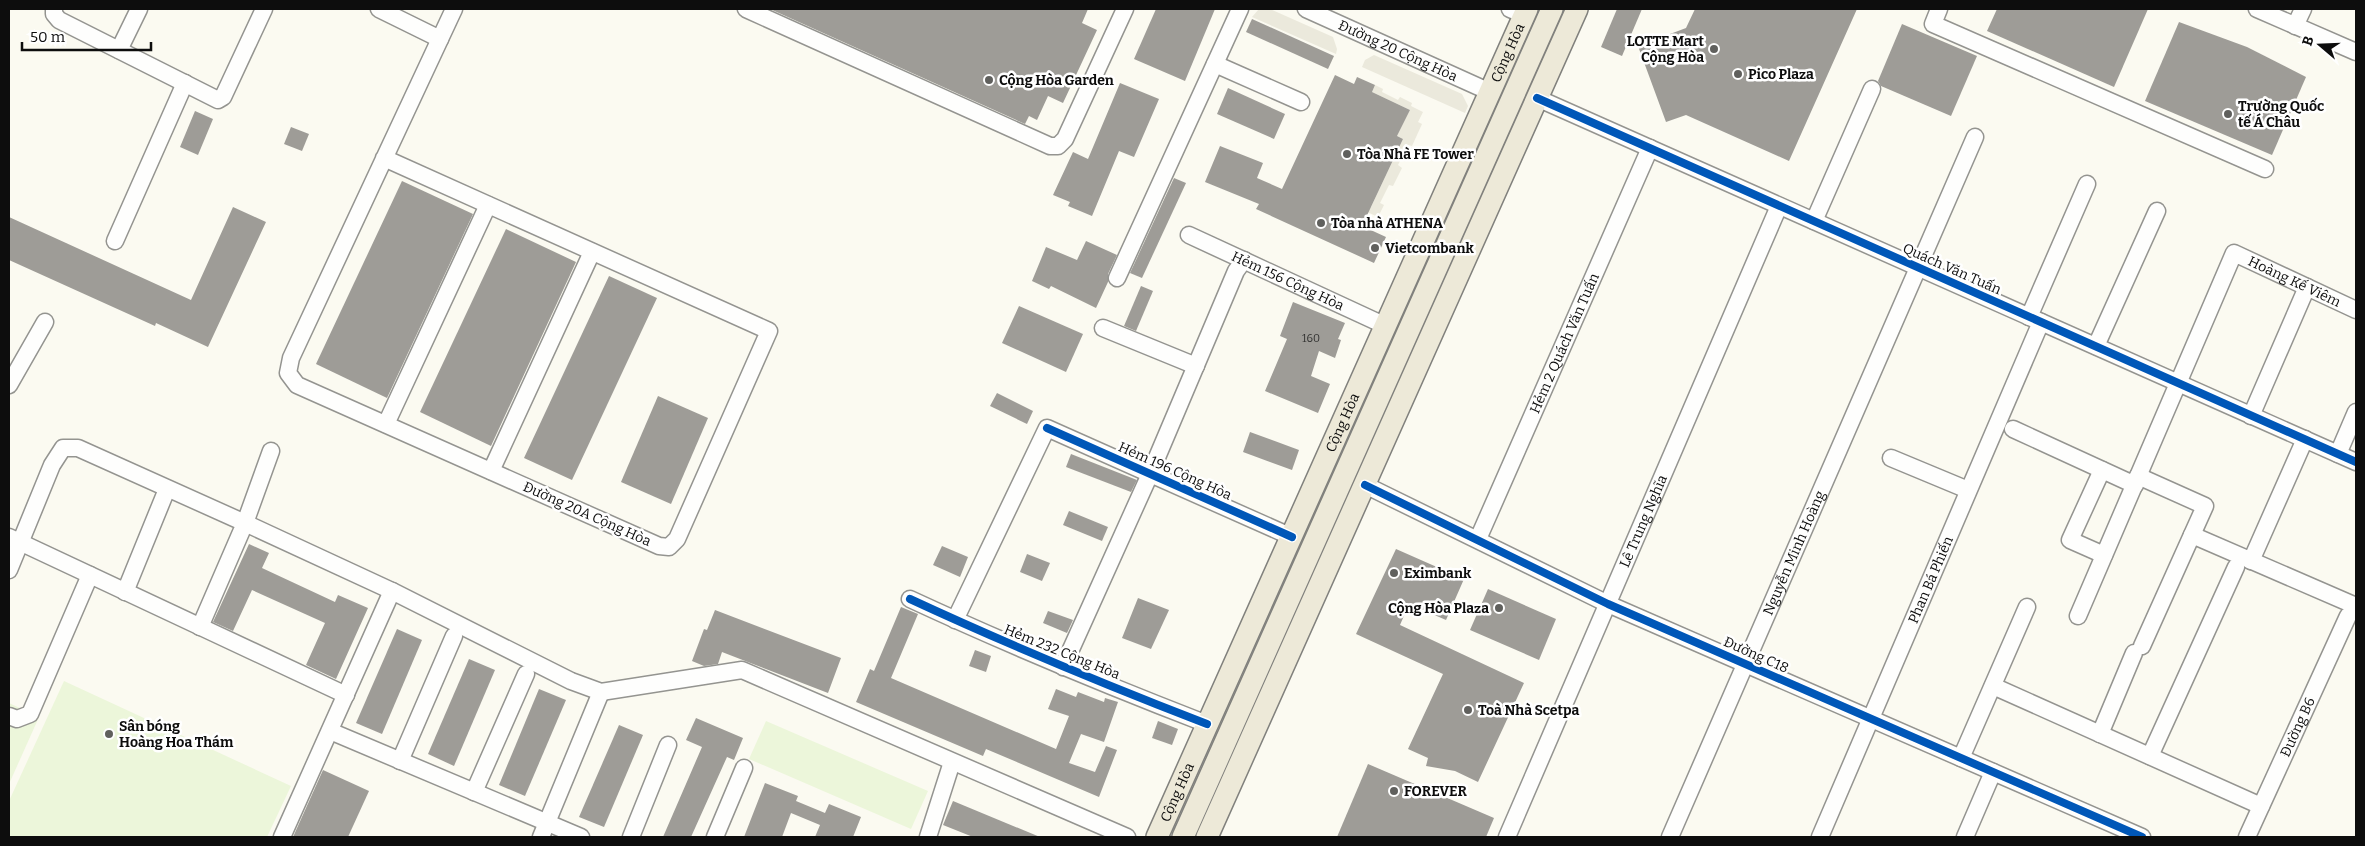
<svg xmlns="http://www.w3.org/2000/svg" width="2365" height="846" viewBox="0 0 2365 846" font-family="Bitter,serif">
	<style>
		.pitch { fill: #ecf6da }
		.plaza { fill: #ebe9dc }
		.building { fill: #9e9c97 }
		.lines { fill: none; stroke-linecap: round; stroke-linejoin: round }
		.minor-casing { stroke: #949490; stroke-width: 19 }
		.major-casing { stroke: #81817d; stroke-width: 24 }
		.minor { stroke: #fefefd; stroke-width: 16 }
		.major { stroke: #ede9d8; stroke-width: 21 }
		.cycleway-casing { stroke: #fff; stroke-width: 11 }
		.cycleway { stroke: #0057b8; stroke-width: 8 }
		.poi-dot { fill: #60605d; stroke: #fff; stroke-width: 2 }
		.labels { text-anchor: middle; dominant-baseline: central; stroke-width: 5; stroke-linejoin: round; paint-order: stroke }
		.number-label { font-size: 11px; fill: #313130 }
		.poi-label { font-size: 14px; font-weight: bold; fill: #0d0d0d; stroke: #fff; text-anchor: start }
		.street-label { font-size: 14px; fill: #0d0d0d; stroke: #fff }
	</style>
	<rect width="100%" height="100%" fill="#fbfaf1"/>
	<g class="pitch">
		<path d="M64,681L291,786L267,837H9V801Z"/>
		<path d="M9,703L39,717L9,784Z"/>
		<path d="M766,721L928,791L911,829L749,759Z"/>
	</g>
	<g class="plaza">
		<path d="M1259,9H1270L1333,37L1337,49L1336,54L1252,17Z"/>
		<path d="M1374,55L1462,94L1468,106L1465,113L1362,67L1365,60Z"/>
		<path d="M1375,85L1383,89L1382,92L1398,100L1400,97L1412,103L1411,106L1423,112L1418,122L1422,124L1412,146L1408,145L1398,165L1402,168L1393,186L1389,185L1380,203L1384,205L1378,217L1346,202L1371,207L1403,139L1397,136L1410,110L1372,92Z"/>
	</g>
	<g class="building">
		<path d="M770,9H1088L1082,23L1097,30L1063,103L1048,96L1037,120L1029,116L1025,124Z"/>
		<path d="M1156,9H1215L1185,81L1134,59Z"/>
		<path d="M1617,9H1642L1622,56L1601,47Z"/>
		<path d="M1695,9H1857L1789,161L1686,115L1666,122L1638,46L1686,28Z"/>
		<path d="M1997,9H2148L2114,87L1987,31Z"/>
		<path d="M1252,19L1334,56L1328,69L1246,32Z"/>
		<path d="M2179,22L2247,47L2306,77L2272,155L2145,101Z"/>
		<path d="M1902,24L1977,56L1951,116L1881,86L1878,81Z"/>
		<path d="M1335,75L1354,84L1357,77L1375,85L1372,92L1410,110L1397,136L1403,139L1362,226L1386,237L1374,263L1256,209L1259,204L1205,182L1220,146L1263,163L1257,178L1282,189Z"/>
		<path d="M1120,83L1159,99L1134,157L1119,151L1092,216L1068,206L1070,202L1053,195L1073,152L1088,159Z"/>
		<path d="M1228,88L1285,114L1274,139L1217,114Z"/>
		<path d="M195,111L213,119L198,155L180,147Z"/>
		<path d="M291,127L309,134L302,151L284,144Z"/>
		<path d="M1174,178L1186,183L1142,278L1130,273Z"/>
		<path d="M402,181L473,214L387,398L316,364Z"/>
		<path d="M233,207L266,222L208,347L156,323L155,326L9,260V217L191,300Z"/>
		<path d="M506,229L576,262L491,446L420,412Z"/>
		<path d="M1086,241L1117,255L1108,274V282L1096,308L1051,286L1049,289L1032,281L1046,247L1077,260Z"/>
		<path d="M609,276L657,298L572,480L524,458Z"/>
		<path d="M1141,286L1153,291L1136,331L1124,326Z"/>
		<path d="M1293,302L1345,323L1338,339L1341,340L1335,358L1319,351L1311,376L1330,384L1318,413L1265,391L1287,339L1280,336Z"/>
		<path d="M1019,306L1083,334L1066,372L1002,343Z"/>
		<path d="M997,393L1033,411L1027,424L990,406Z"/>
		<path d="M658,396L708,418L671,504L621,482Z"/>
		<path d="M1250,432L1299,450L1292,470L1243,452Z"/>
		<path d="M1071,454L1137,480L1131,492L1066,467Z"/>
		<path d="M1069,511L1108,527L1102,541L1063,525Z"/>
		<path d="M249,544L269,553L262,568L335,602L338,595L368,608L336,679L306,665L325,623L252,590L233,631L213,622Z"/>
		<path d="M942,546L968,557L960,577L933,565Z"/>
		<path d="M1396,549L1464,579L1446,620L1409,604L1400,625L1524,683L1478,782L1455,771L1426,766L1428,758L1408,749L1443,674L1356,634Z"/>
		<path d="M1027,554L1050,563L1042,581L1020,572Z"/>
		<path d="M1488,589L1556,619L1539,660L1470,630Z"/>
		<path d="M1138,598L1169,610L1151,649L1122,638Z"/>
		<path d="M901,607L918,614L891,678L1056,749L1069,716L1048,709L1056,689L1076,697L1078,692L1104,702L1105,698L1118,702L1104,742L1081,734L1069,763L1095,772L1106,746L1117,750L1099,797L986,749L983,756L856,702L870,669L874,671Z"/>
		<path d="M715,610L841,658L828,693L722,652L718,664L704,666L692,661L704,629L707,630Z"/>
		<path d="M1048,611L1073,620L1067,633L1043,623Z"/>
		<path d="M397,629L422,640L382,734L356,723Z"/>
		<path d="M975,650L991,656L986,672L969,666Z"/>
		<path d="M469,659L495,670L454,766L428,754Z"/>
		<path d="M539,689L566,700L525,796L499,785Z"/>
		<path d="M696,718L743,738L734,760L727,757L691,837H663L702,747L686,740Z"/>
		<path d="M1158,721L1178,729L1172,745L1152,738Z"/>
		<path d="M619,725L643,735L604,827L579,817Z"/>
		<path d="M1368,764L1494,818L1486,837H1337Z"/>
		<path d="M323,770L369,791L348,837H293Z"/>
		<path d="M765,783L798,796L796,801L825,813L829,804L861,817L853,837H815L820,825L791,813L782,837H744Z"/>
		<path d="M953,801L1040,837H973L943,825Z"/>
	</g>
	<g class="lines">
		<g class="minor-casing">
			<g id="minor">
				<path d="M54,9V14L59,20L218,100L223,97L264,9"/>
				<path d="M379,9L440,39"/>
				<path d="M746,9L1050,146H1058L1065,139L1125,9"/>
				<path id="s1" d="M1306,9L1490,92"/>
				<path d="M1510,9L1524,15"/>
				<path d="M1939,9L1933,24L2265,169"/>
				<path d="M2257,9L2356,52"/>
				<path d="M2295,26L2303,9"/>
				<path d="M119,50L139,9"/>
				<path d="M1215,64L1301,102"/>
				<path d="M1537,98L2356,462"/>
				<path d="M384,158L769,331L677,539L669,547L659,546L297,385L288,373L291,358L454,9"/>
				<path d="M1814,221L1872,89"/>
				<path id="s2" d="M1189,235L1386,326"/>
				<path d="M115,241L185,83"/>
				<path d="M1117,278L1240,9"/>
				<path d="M2029,317L2087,184"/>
				<path d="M1103,328L1196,366"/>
				<path d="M2096,346L2157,211"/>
				<path d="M9,385L45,322"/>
				<path d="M2251,416L2307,287"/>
				<path d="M386,424L488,205"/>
				<path d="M2013,429L2135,485"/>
				<path d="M271,451L245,523L392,591L571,681L601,692L742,670L1127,837"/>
				<path d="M2338,454L2356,412"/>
				<path d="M1891,458L1968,490"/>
				<path d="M2102,470L2070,540L2104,555"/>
				<path d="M491,471L592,252"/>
				<path d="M2138,476L2205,506L2142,646"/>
				<path d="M1365,485L1608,604L2142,837"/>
				<path d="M2192,535L2356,606"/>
				<path d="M9,537L346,695"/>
				<path id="s3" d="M1478,539L1650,148"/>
				<path d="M2251,561L2305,439"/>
				<path d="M9,570L52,465L63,448H78L245,523L200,627"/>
				<path d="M125,592L167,489"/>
				<path d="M910,599C1007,644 1106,685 1207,724"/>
				<path id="s4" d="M2078,616L2234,253L2356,310"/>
				<path d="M955,620L1047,428L1292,537"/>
				<path d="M1063,667L1150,474L1236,271L1244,260"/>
				<path d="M1993,686L2261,806"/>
				<path d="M9,716L17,719L30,714L90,575"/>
				<path d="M330,731L581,837"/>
				<path d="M2100,734L2134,653"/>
				<path d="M2150,756L2236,567"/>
				<path d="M1961,758L2027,607"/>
				<path d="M400,761L454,636"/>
				<path d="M474,792L526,674"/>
				<path d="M282,837L392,591"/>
				<path d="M541,837L601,692"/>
				<path d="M631,837L668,745"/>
				<path d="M715,837L744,768"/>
				<path d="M928,837L952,762"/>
				<path id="s5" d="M1507,837L1779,206"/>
				<path id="s6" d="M1670,837L1975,137"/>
				<path id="s7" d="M1820,837L2041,322"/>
				<path d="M1965,837L1993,772"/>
				<path id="s8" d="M2247,837L2348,616"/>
			</g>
		</g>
		<g class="major-casing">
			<g id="major">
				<path id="s9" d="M1157,837L1527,9"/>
				<path d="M1183,837L1552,9"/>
				<path d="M1207,837L1577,9"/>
			</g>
		</g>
		<use href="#minor" class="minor"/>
		<use href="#major" class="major"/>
		<g class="cycleway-casing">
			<g id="cycleway">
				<path d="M1537,98L2356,462"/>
				<path d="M1047,428L1292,537"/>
				<path d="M1365,485L1608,604L2142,837"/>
				<path d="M910,599C1007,644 1106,685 1207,724"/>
			</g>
		</g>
		<use href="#cycleway" class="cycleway"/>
	</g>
	<g class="poi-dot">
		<circle cx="1714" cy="49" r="5"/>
		<circle cx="1738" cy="74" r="5"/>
		<circle cx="989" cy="80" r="5"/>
		<circle cx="2228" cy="114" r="5"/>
		<circle cx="1347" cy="154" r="5"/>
		<circle cx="1321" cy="223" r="5"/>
		<circle cx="1375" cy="248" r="5"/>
		<circle cx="1394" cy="573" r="5"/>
		<circle cx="1499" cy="608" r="5"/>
		<circle cx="1468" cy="710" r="5"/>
		<circle cx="109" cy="734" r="5"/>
		<circle cx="1394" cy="791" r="5"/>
	</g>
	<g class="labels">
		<g class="number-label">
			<text x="1311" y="338">160</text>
		</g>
		<g class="poi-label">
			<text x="1704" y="41" text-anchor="end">LOTTE Mart<tspan x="1704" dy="16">Cộng Hòa</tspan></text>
			<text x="1748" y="74">Pico Plaza</text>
			<text x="999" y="80">Cộng Hòa Garden</text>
			<text x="2238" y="106">Trường Quốc<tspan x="2238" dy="16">tế Á Châu</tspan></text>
			<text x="1357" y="154">Tòa Nhà FE Tower</text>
			<text x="1331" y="223">Tòa nhà ATHENA</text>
			<text x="1385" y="248">Vietcombank</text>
			<text x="1404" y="573">Eximbank</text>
			<text x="1489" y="608" text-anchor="end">Cộng Hòa Plaza</text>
			<text x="1478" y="710">Toà Nhà Scetpa</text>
			<text x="119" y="726">Sân bóng<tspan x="119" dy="16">Hoàng Hoa Thám</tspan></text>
			<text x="1404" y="791">FOREVER</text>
		</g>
		<g class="street-label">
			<text stroke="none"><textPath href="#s1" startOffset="101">Đường 20 Cộng Hòa</textPath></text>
			<text stroke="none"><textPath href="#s9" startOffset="859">Cộng Hòa</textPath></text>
			<text transform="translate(1952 269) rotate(24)">Quách Văn Tuấn</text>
			<text stroke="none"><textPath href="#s2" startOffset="109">Hẻm 156 Cộng Hòa</textPath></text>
			<text stroke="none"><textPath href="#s4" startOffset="462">Hoàng Kế Viêm</textPath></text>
			<text stroke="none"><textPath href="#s3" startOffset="214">Hẻm 2 Quách Văn Tuấn</textPath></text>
			<text stroke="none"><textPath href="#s9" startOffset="454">Cộng Hòa</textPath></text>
			<text transform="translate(1175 471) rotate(24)">Hẻm 196 Cộng Hòa</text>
			<text transform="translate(587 514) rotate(24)">Đường 20A Cộng Hòa</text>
			<text stroke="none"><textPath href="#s5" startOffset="344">Lê Trung Nghĩa</textPath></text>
			<text stroke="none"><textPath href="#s6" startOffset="310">Nguyễn Minh Hoàng</textPath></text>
			<text stroke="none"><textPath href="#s7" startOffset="280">Phan Bá Phiến</textPath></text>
			<text transform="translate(1062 652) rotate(22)">Hẻm 232 Cộng Hòa</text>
			<text transform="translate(1756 655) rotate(24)">Đường C18</text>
			<text stroke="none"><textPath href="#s8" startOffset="121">Đường B6</textPath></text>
			<text stroke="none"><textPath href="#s9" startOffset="49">Cộng Hòa</textPath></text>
		</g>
	</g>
	<rect width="2365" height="846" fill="none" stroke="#0d0d0d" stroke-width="20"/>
	<g transform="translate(2320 45) rotate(289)" stroke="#ffffff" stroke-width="4" paint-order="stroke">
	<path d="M0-4L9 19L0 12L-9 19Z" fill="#0d0d0d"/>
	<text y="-8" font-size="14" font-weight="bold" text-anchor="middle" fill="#0d0d0d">B</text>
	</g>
	<path d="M22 42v8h129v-8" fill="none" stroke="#0d0d0d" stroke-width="2.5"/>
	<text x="30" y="42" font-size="15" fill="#0d0d0d" stroke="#ffffff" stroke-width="4" paint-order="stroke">50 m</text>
</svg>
